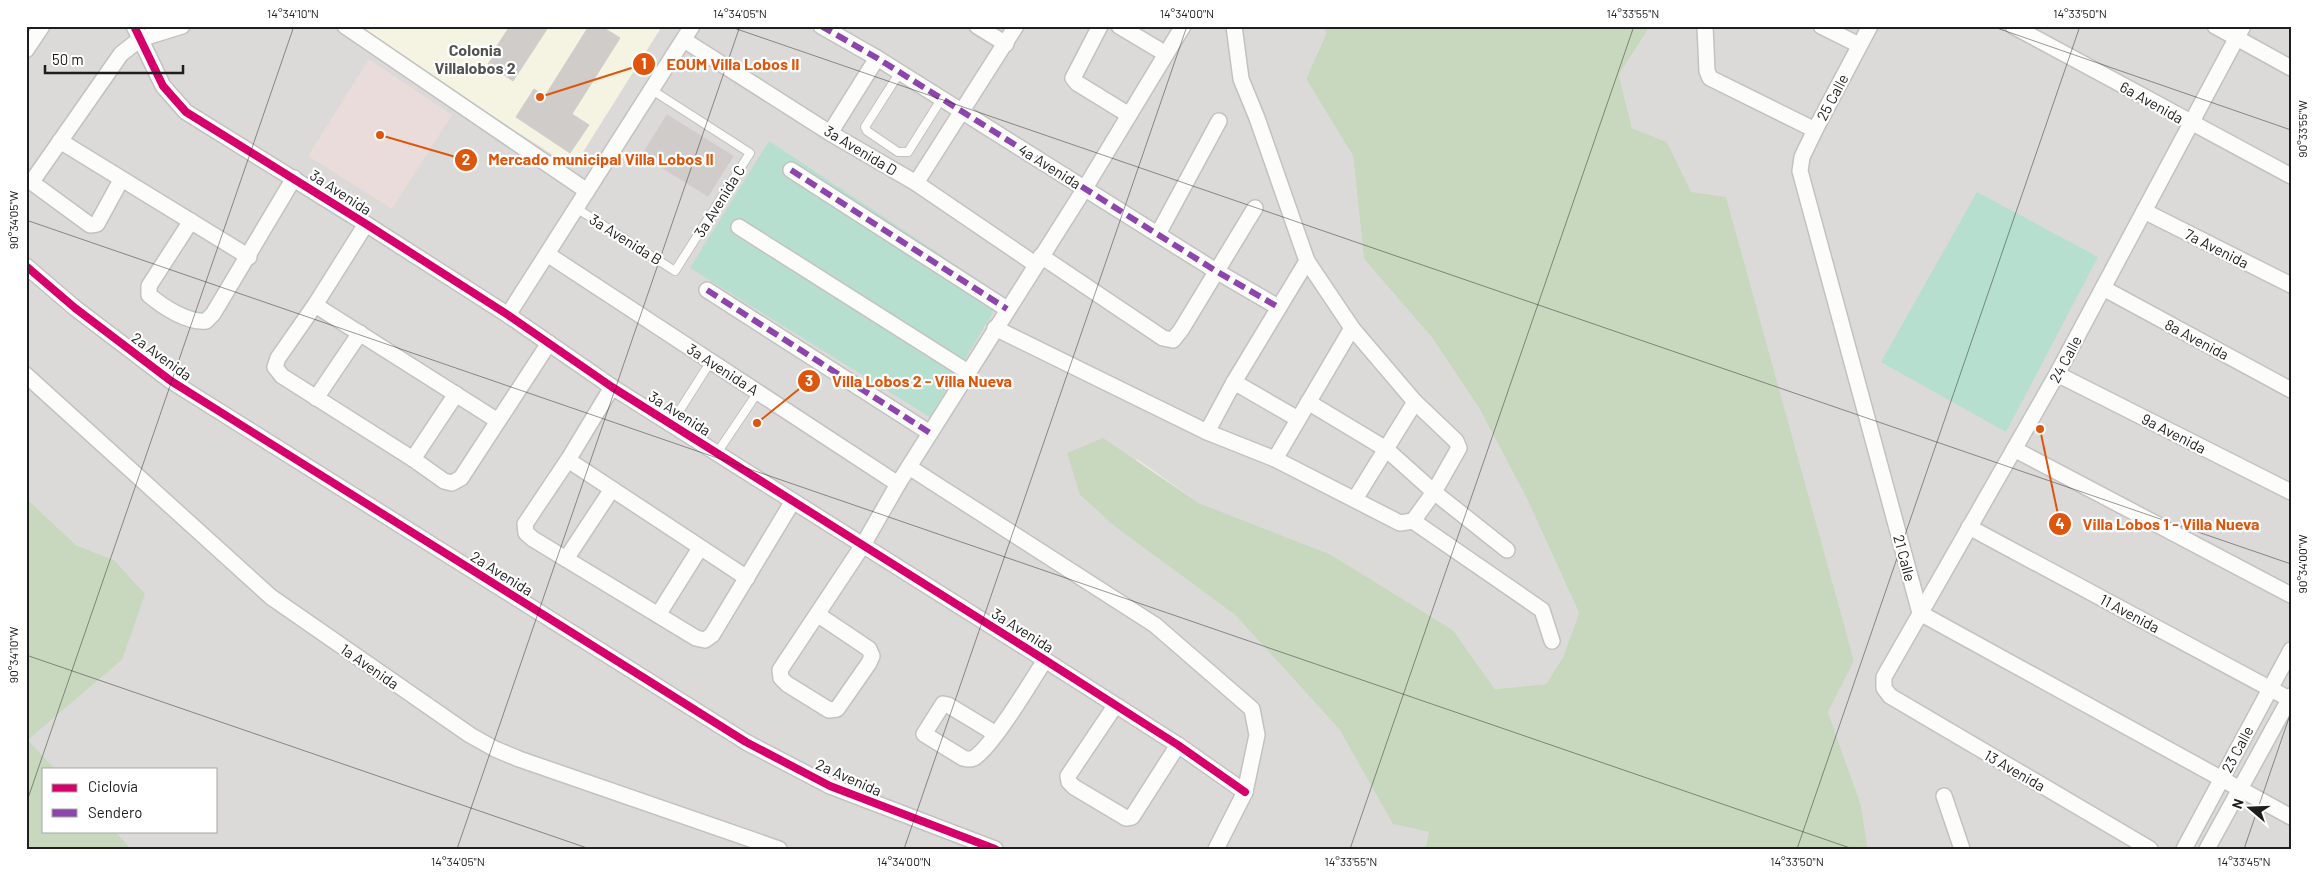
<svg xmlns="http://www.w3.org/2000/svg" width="2317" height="875" viewBox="0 0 2317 875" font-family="Barlow,sans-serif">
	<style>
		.residential { fill: #dbdad8 }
		.commercial { fill: #e9dcda }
		.education { fill: #f5f4e3 }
		.forest { fill: #c8d8bf }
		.pitch { fill: #b6dfcf }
		.building { fill: #cfccca; stroke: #cfccc9 }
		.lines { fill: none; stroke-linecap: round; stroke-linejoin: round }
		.lane-casing { stroke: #c3c2c1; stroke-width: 10 }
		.street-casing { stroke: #c3c2c1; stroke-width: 18 }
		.lane { stroke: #fcfcfb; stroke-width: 8 }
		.street { stroke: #fcfcfb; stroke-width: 15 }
		.quiet { stroke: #8e44ad; stroke-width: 6; stroke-dasharray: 12 6; stroke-linecap: butt }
		.cycleway-casing { stroke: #fff; stroke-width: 11 }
		.cycleway { stroke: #d6006c; stroke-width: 8 }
		.ticks { fill: none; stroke: #1e1e1e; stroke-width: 1; stroke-opacity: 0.45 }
		.labels { text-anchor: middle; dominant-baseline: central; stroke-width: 4.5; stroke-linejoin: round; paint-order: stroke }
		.street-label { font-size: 15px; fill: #1e1e1e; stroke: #fff }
		.neighbourhood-label { font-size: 16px; font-weight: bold; fill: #515151; stroke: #fff }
		.leader { fill: none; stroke: #de560d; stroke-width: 2 }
		.callout-dot { fill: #de560d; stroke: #fff; stroke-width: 2 }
		.mark-label { font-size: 15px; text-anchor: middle; font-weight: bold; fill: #fff }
		.callout-label { font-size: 16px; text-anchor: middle; font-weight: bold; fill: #de560d; stroke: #fff; stroke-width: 4.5; stroke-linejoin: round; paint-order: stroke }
		.neatline { fill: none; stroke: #1e1e1e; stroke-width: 2 }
		.ticks-label { font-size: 12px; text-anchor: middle; fill: #1e1e1e }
	</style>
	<rect width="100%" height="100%" fill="#eceae7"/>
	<g class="residential">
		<path d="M26,26H1324L1326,34L1306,79L1353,156L1364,259L1433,339L1479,408L1527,499L1579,613L1563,657L1546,684L1495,689L1453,630L1330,554L1199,503L1137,459L1080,495L1114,526L1235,615L1339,729L1393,823L1429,832L1425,849H131L115,831H216V769H55L28,740L122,660L114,560L76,545L26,498Z"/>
		<path d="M1647,26H2291V849H1868L1861,805L1828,712L1854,660L1690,192L1667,142L1632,128L1619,75L1647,31Z"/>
	</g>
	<path class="commercial" d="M369,59L452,115L392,209L308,156Z"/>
	<path class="education" d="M353,26H662L573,168Z"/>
	<g class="forest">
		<path d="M1324,26H1647V31L1619,75L1632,128L1667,142L1691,192L1726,197L1854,661L1828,712L1861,805L1868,849H1425L1429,832L1393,824L1339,729L1235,615L1114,526L1080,495L1067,453L1103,438L1199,503L1330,554L1453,630L1495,689L1546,684L1563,657L1579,613L1527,499L1479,408L1433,339L1364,259L1353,156L1306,79L1326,34Z"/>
		<path d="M26,498L76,545L114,560L145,594L122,660L28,740L55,769H44V831H115L131,849H26Z"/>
	</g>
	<g class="pitch">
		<path d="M769,141L1003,296L930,417L690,268Z"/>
		<path d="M1977,192L2098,257L2006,432L1881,362Z"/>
	</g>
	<g class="building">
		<path d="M510,26H549L513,81L488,64L495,54L493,52Z"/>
		<path d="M589,26H601L620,38L572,114L589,125L570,153L516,117L534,89L545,96Z"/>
		<path d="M667,115L733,156L708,196L642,155Z"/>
	</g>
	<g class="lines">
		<g class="lane-casing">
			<g id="lane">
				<path d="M900,72L865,127L867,131L898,152H908L942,98"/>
				<path d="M576,208L675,271L750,153L652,90"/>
				<path d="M671,424L711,361"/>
				<path d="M717,453L758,392"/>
			</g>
		</g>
		<g class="street-casing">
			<g id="street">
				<path d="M134,26L163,86L186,112L366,224L508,315L612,387L1045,660L1178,745L1245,792"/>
				<path d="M345,26L587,191"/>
				<path d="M821,26L877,58L1216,271L1278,307"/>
				<path d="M977,26L1006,44"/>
				<path d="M1100,26L1073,78L1077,83L1129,115"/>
				<path d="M1119,26L1166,54"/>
				<path d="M1234,26L1241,79L1257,118L1307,261L1352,328L1415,402L1456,441L1459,448L1434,492L1413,521"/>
				<path d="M1705,26L1707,71L1710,78L1815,130"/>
				<path d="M1821,26L1859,45"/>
				<path d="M1870,26L1815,130L1802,157L1800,171L1920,613L2291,817"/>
				<path d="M2013,26L2291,176"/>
				<path d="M2215,26L2291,68"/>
				<path d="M684,40L830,133L916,183L1035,264"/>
				<path d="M26,50L42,26"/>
				<path d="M830,133L877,58"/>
				<path d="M60,141L249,257"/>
				<path d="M791,170L1007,309"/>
				<path d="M121,180L97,224L90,225L34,184L33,180L121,54L140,39L182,26"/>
				<path d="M916,183L1016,26"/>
				<path d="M2144,211L2291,285"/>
				<path d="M191,221L149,286V295C163,307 188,323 206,321L213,314L294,178"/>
				<path d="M366,224L315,305L278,358L275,367L282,376L413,459L444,481L452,483L461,478L549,343"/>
				<path d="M739,227L968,372"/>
				<path d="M1158,234L1219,121"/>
				<path d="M547,254L898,484"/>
				<path d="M1041,256L1163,338L1173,340L1181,330L1255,208"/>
				<path d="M26,266L75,308L171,381L746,742L830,786L995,849"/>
				<path d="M2103,288L2291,390"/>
				<path d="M707,290L930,433"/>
				<path d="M315,305L498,421"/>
				<path d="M508,315L692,26"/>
				<path d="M995,328L1207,432L1275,459L1400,523L1413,521L1542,610L1552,641"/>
				<path d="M2057,374L2291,492"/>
				<path d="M26,375L271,597L470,735L495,749L519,759L779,849"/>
				<path d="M1234,382L1298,419"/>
				<path d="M612,387L568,460L525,524L526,533L533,539L696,638L705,640L712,635L793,501"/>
				<path d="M316,398L360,333"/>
				<path d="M1308,402L1386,449L1434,492L1507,550"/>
				<path d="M1207,432L1234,382L1307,261"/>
				<path d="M2014,449L2291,595"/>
				<path d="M413,459L456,394"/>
				<path d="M1275,459L1352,328"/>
				<path d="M568,460L747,578"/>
				<path d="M909,467L1155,625L1252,709L1257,735L1245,792L1216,849"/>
				<path d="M1355,499L1415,402"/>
				<path d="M1969,527L2291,700"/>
				<path d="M566,559L612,489"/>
				<path d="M817,614L869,649L872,656L869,663L837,709L829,710L787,684L781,678L780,670L863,545L898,484L1085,188L1183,26"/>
				<path d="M658,615L700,548"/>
				<path d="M1115,706L1068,776L1069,782L1074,787L1126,818L1132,817L1178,745"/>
				<path d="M996,734L948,705L943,704L924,734L963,758C967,759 970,760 974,758C993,746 1031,682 1045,660"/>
				<path d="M1944,796L1962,849"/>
				<path d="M2150,849L1890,696L1884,688V677L2057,374L2243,26"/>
				<path d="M2184,849L2291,650"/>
				<path d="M2207,849L2291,696"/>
			</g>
		</g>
		<use href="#lane" class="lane"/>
		<use href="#street" class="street"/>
		<g class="quiet">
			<path d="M821,26L877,58L1216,271L1278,307"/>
			<path d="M791,170L1007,309"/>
			<path d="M707,290L930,433"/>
		</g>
		<g class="cycleway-casing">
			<g id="cycleway">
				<path d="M134,26L163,86L186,112L366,224L508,315L612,387L1045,660L1178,745L1245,792"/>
				<path d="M26,266L75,308L171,381L746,742L830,786L995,849"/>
			</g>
		</g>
		<use href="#cycleway" class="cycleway"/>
	</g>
	<path class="ticks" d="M728,26L2291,564M1991,26L2291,130M26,220L1853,849M26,655L590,849M26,804L294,26M457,849L740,26M904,849L1187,26M1350,849L1634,26M1797,849L2080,26M2244,849L2291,712"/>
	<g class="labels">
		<g class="street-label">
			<text transform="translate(1832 97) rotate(-62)">25 Calle</text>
			<text transform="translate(2152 102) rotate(29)">6a Avenida</text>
			<text transform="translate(861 150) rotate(31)">3a Avenida D</text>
			<text transform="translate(1050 166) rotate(32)">4a Avenida</text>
			<text transform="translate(341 192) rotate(33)">3a Avenida</text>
			<text transform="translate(719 201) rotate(-58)">3a Avenida C</text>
			<text transform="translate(626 239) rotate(32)">3a Avenida B</text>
			<text transform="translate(2217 248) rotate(27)">7a Avenida</text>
			<text transform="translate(2197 339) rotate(28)">8a Avenida</text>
			<text transform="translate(162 356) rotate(36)">2a Avenida</text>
			<text transform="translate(2065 359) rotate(-62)">24 Calle</text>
			<text transform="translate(723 369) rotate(33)">3a Avenida A</text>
			<text transform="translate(680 413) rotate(32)">3a Avenida</text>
			<text transform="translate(2174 433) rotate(27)">9a Avenida</text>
			<text transform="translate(1905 558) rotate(75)">21 Calle</text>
			<text transform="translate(502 573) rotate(32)">2a Avenida</text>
			<text transform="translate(2130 613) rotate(28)">11 Avenida</text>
			<text transform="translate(1023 630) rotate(32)">3a Avenida</text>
			<text transform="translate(370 666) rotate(35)">1a Avenida</text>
			<text transform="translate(2237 749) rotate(-62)">23 Calle</text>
			<text transform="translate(2015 770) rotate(30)">13 Avenida</text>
			<text transform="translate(849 777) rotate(24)">2a Avenida</text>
		</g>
		<g class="neighbourhood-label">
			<text x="475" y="49">Colonia<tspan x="475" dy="18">Villalobos 2</tspan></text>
		</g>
	</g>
	<path class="leader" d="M540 97L644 64M380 135L466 160M757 423L809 381M2040 429L2060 524"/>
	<g class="callout-dot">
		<circle cx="540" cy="97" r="5"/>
		<circle cx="380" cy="135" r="5"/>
		<circle cx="757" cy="423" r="5"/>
		<circle cx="2040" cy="429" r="5"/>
		<circle cx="644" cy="64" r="12"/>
		<circle cx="466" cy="160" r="12"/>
		<circle cx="809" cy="381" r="12"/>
		<circle cx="2060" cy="524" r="12"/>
	</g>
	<g class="mark-label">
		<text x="644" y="69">1</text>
		<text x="466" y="165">2</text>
		<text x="809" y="386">3</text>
		<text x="2060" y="529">4</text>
	</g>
	<g class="callout-label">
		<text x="733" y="70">EOUM Villa Lobos II</text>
		<text x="601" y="165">Mercado municipal Villa Lobos II</text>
		<text x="922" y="387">Villa Lobos 2 - Villa Nueva</text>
		<text x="2171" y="530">Villa Lobos 1 - Villa Nueva</text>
	</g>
	<rect width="2317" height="875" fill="none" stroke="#ffffff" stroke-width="55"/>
	<rect x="42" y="768" width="175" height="65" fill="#ffffff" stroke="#a5a5a5"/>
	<rect x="52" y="784" width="25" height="8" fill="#d6006c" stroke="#a5a5a5"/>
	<text x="88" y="792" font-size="15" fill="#1e1e1e">Ciclovía</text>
	<rect x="52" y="809" width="25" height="8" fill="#8e44ad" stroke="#a5a5a5"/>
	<text x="88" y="818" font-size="15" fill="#1e1e1e">Sendero</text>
	<g transform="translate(2250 808) rotate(289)" stroke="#ffffff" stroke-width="4" paint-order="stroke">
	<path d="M0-4L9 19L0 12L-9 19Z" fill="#1e1e1e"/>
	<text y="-8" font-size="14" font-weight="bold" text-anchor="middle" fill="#1e1e1e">N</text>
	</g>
	<path d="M45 65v8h138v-8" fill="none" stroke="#1e1e1e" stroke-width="2.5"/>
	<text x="52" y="65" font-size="15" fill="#1e1e1e" stroke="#ffffff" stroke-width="4" paint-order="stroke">50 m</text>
	<rect x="28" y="28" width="2262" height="820" class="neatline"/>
	<g class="ticks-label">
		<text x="293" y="18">14°34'10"N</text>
		<text x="740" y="18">14°34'05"N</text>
		<text x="1187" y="18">14°34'00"N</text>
		<text x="1633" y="18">14°33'55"N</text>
		<text x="2080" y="18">14°33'50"N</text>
		<text transform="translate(2303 129) rotate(-90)" y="4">90°33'55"W</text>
		<text transform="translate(14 220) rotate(-90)" y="4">90°34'05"W</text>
		<text transform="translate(2303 564) rotate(-90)" y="4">90°34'00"W</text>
		<text transform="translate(14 655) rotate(-90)" y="4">90°34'10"W</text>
		<text x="458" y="866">14°34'05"N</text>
		<text x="904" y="866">14°34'00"N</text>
		<text x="1351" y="866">14°33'55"N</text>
		<text x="1797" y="866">14°33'50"N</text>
		<text x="2244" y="866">14°33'45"N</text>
	</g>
</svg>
